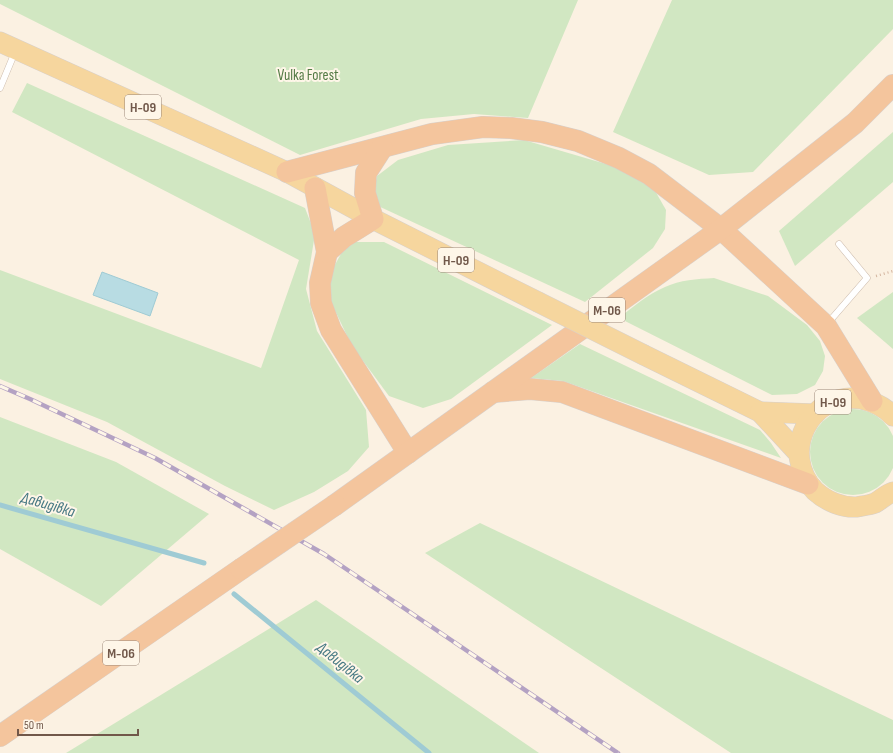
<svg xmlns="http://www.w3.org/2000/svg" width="893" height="753" viewBox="0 0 893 753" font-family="'Sofia Sans Condensed',sans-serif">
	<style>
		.green { fill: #d1e7c2 }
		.water { fill: #b8dce3; stroke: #9fcbd4 }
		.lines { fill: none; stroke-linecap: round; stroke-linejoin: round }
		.stream { stroke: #9fcbd4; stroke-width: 5 }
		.service-casing { stroke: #cbb9aa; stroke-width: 7 }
		.primary-casing { stroke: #d7d0cc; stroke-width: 21 }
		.trunk-casing { stroke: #d7d0cc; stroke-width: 22 }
		.path { stroke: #d3b49f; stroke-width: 2.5; stroke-dasharray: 1 3; stroke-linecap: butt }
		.service { stroke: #fff; stroke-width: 6 }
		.primary { stroke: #f6d69e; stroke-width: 20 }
		.trunk { stroke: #f4c59d; stroke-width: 21 }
		.rail-casing { stroke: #b4a2c3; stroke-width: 4.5 }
		.rail { stroke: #fef6e8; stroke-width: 3; stroke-dasharray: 9; stroke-linecap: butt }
		.primary-bridge-casing { stroke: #d7d0cc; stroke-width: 21; stroke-linecap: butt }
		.trunk-bridge-casing { stroke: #d7d0cc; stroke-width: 22; stroke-linecap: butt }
		.primary-bridge { stroke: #f6d69e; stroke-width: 20 }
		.trunk-bridge { stroke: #f4c59d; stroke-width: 21 }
		.labels { text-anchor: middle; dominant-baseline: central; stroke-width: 4; stroke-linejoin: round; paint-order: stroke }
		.shield { fill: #fef6e8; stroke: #9b8779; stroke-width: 1 }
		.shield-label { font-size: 14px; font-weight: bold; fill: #71584a }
		.park-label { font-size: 15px; fill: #557b46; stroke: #fef6e8 }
		.water-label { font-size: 16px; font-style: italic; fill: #467883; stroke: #fef6e8 }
	</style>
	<rect width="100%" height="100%" fill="#fbf1e2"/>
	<g class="green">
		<path d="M0,0H578L528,118L474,114L421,119L300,155L0,4Z"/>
		<path d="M672,0H893V29L753,172L709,175L613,132Z"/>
		<path d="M27,83L305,208L315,234L306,289L317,331L366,410L369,447L348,471L314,492L274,510L225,486L107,422L0,379V270L261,368L299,260L12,112Z"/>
		<path d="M893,132V182L795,266L779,231Z"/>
		<path d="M524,140L623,169L654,189L666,210L665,229L653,248L585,302L376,205L373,194L377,176L398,160L448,145Z"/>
		<path d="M355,242H384L552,325L451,399L423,408L389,396L352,346L328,296L331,272L342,252Z"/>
		<path d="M714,278L768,296L807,325L820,341L825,356L823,371L815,385L797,394L772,395L619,318C633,307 648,294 665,287C680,280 697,279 714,278Z"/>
		<path d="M893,292V349L857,318Z"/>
		<path d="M580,344L760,430L771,443L781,458L563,381L531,378Z"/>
		<circle cx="853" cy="452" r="43"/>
		<path d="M0,417L116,462L209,514L101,606L0,549Z"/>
		<path d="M480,523L893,720V753H731L425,553Z"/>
		<path d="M316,600L539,753H66Z"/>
	</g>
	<path class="water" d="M102,272L158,293L150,316L93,295Z"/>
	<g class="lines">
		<g class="stream">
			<path d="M0,505L204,563"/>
			<path d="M234,594L429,753"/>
		</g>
		<g class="service-casing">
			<g id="service">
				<path d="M0,88L15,52"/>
				<path d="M828,323L867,278L839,244"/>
			</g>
		</g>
		<g class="primary-casing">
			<g id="primary">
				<path d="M0,42L287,172L373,219L538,302"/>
				<path d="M644,355L760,412L798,453"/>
				<path d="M760,412L815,414"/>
				<path d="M893,416C885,407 874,402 862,399C809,390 779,454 815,491C826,501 842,508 857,507C862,506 870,505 875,503C881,500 886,494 893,492"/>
			</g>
		</g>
		<g class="trunk-casing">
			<g id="trunk">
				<path d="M287,172L432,134L483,127L511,128L542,132L578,141L619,158L649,174L721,229L826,326L872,401"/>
				<path d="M315,188L327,252L320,283L321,303L331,330L408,453"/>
				<path d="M327,252L344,237L373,219L365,193L366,173L382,148"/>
				<path d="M493,392L530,389L562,392L808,484"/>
				<path d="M335,505L721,229L855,123L893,85"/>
				<path d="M0,736L241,569"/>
			</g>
		</g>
		<path class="path" d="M876,276L893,271"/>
		<use href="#service" class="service"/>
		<use href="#primary" class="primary"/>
		<use href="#trunk" class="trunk"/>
		<g class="rail-casing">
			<path id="rail" d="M0,386L30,399L155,458L324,554L618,753"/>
		</g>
		<use href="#rail" class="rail"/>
		<g class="primary-bridge-casing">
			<path id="primary-bridge" d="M538,302L644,355"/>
		</g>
		<g class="trunk-bridge-casing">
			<path id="trunk-bridge" d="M241,569L335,505"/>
		</g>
		<use href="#primary-bridge" class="primary-bridge"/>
		<use href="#trunk-bridge" class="trunk-bridge"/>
	</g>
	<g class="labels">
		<g class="shield">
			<rect x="125" y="95" width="36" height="24" rx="3"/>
			<rect x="438" y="248" width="36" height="24" rx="3"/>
			<rect x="589" y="298" width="36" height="24" rx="3"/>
			<rect x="815" y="390" width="36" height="24" rx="3"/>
			<rect x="103" y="641" width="36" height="24" rx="3"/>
		</g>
		<g class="shield-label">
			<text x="143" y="107">Н-09</text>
			<text x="456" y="260">Н-09</text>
			<text x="607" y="310">М-06</text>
			<text x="833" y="402">Н-09</text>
			<text x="121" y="653">М-06</text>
		</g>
		<g class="park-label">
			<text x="308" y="75">Vulka Forest</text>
		</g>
		<g class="water-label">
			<text transform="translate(48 505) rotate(16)">Давидівка</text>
			<text transform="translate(340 663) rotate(39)">Давидівка</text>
		</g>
	</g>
	<path d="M18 729v6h120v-6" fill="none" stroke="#71584a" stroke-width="2"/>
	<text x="24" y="729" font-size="12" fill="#71584a" stroke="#fef6e8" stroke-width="3" paint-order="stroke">50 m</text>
</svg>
